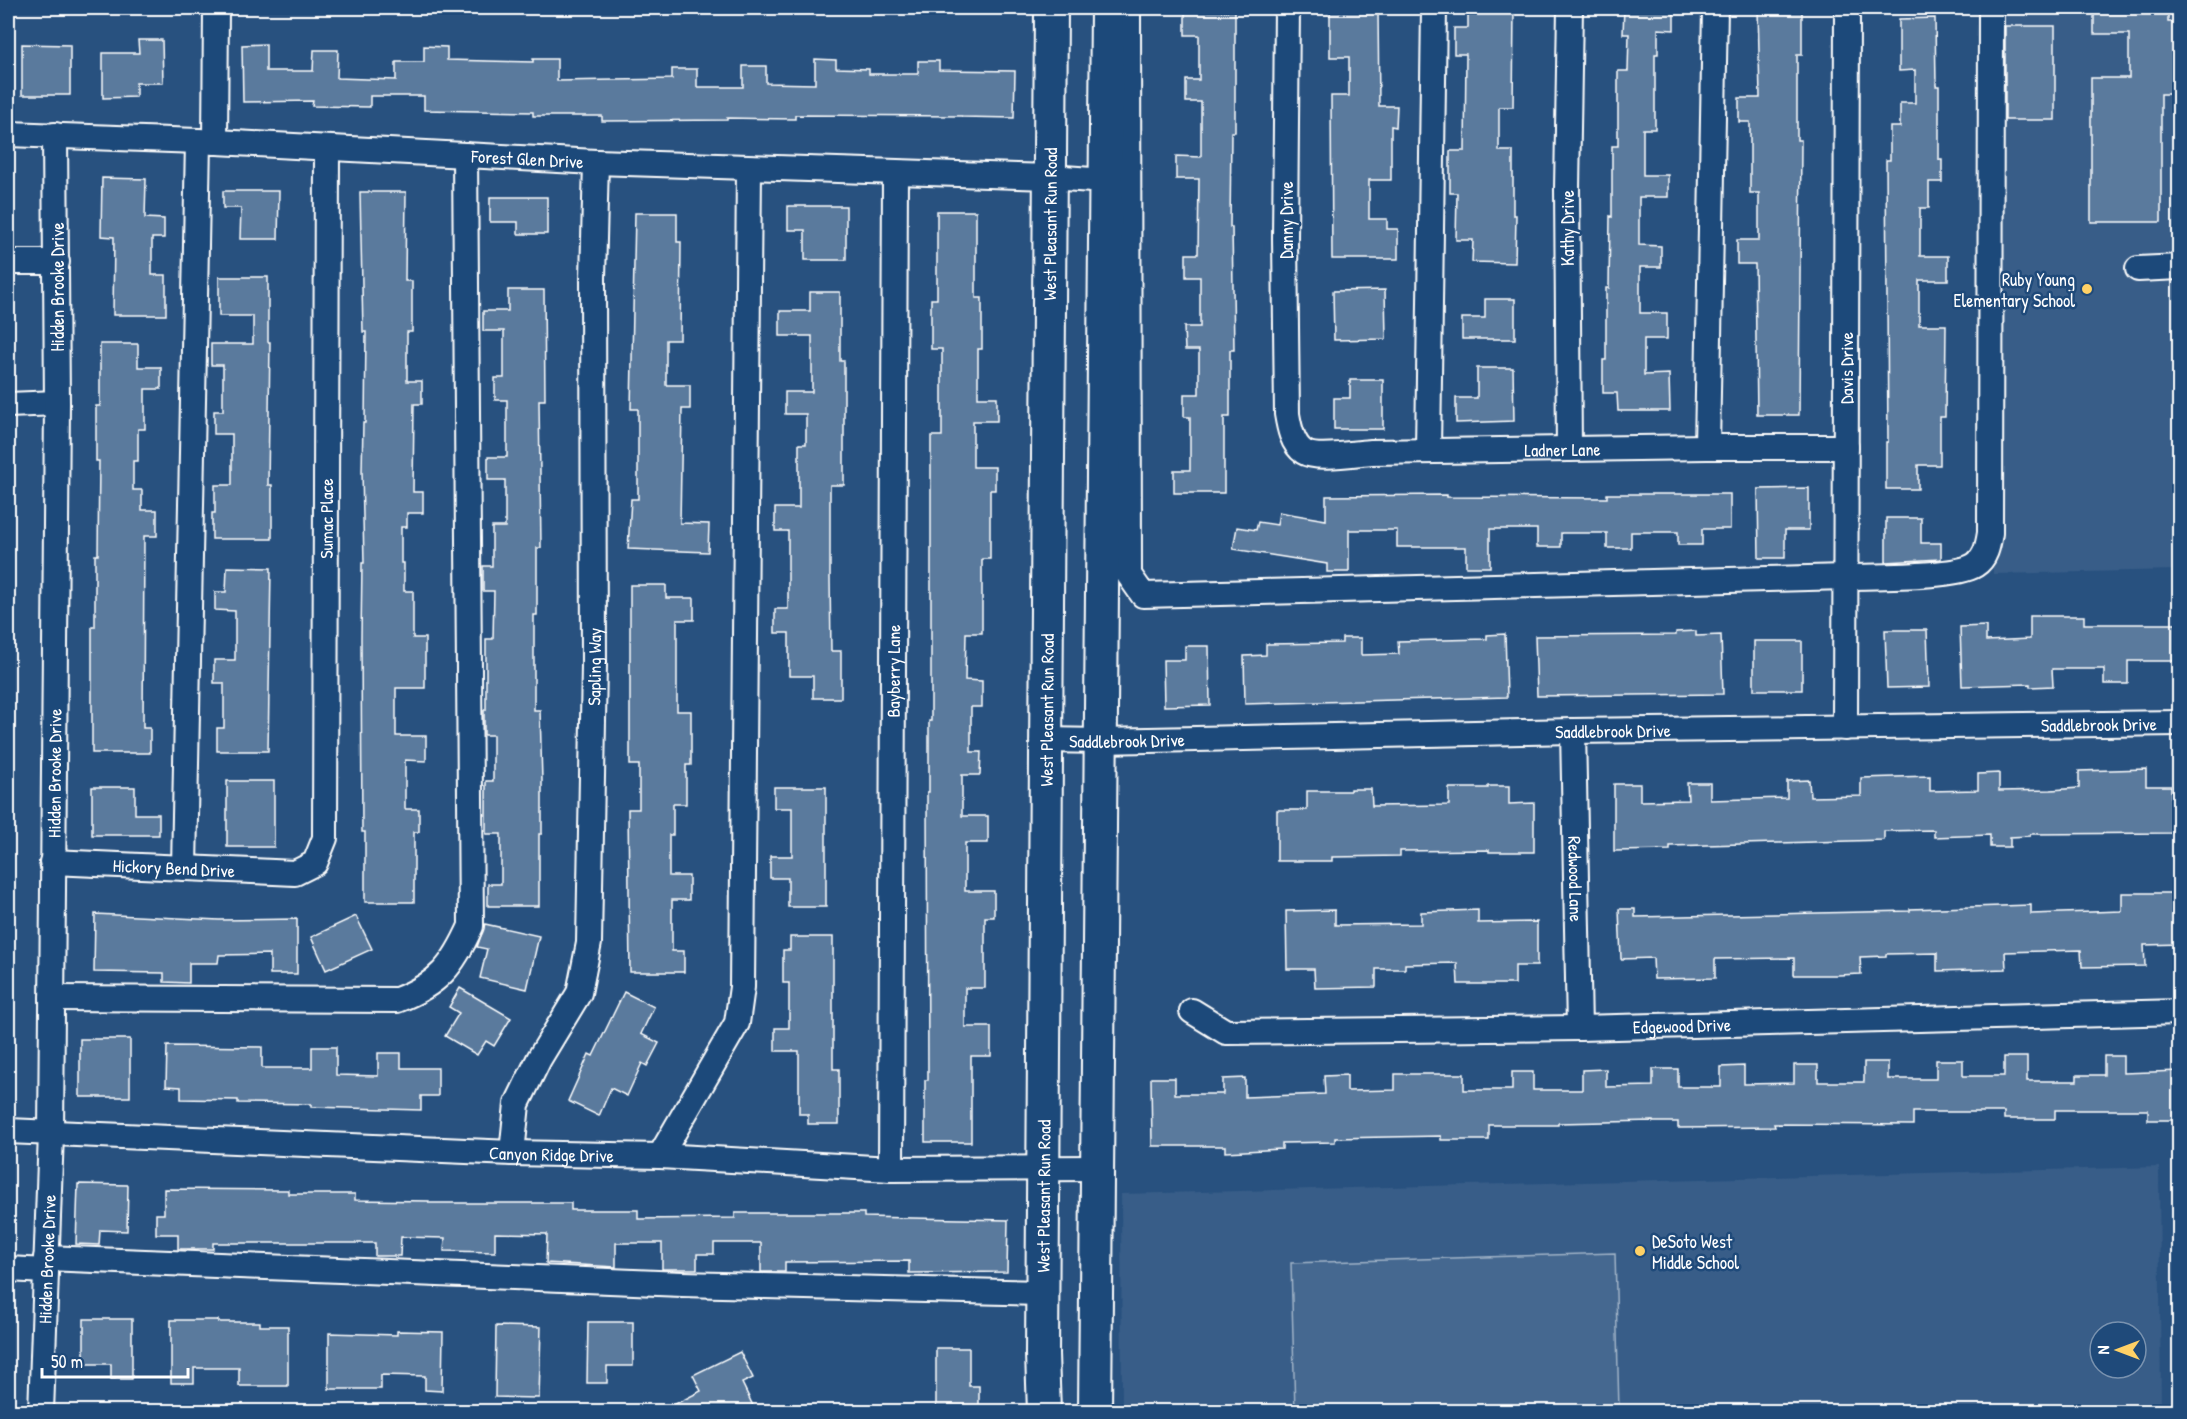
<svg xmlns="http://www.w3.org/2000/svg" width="2187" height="1419" viewBox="0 0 2187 1419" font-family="'Patrick Hand',sans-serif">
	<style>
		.built { fill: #375d88; fill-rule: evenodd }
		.green { fill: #446890; stroke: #a2b4c8; stroke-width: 1.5 }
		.building { fill: #5a7a9d; stroke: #fff; stroke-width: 1.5 }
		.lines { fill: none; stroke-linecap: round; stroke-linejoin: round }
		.minor-casing { stroke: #fff; stroke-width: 28 }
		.major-casing { stroke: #fff; stroke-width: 36 }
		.minor { stroke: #1f4a7a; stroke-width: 24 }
		.major { stroke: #1f4a7a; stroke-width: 32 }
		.poi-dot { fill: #ffd166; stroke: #1f4a7a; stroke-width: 2 }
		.labels { text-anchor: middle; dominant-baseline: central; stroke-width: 5; stroke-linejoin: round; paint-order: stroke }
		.street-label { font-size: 18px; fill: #fff; stroke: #1f4a7a }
		.poi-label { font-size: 18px; fill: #fff; stroke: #1f4a7a; text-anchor: end }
	</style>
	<rect width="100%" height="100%" fill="#28517f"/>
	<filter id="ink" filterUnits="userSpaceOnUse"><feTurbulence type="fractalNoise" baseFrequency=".0167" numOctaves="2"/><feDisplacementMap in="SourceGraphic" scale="12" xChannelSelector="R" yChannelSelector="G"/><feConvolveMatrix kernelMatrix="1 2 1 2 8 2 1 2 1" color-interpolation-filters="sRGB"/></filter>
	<g filter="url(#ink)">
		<g class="built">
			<path d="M1995,8H2179V570L1993,574Z"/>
			<path d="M2159,1167L2161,1411H1122L1121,1194ZM2100,1332H2136V1368H2100Z"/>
		</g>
		<path class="green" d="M1615,1253L1619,1410L1295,1411L1291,1263Z"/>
		<g class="building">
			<path d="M1624,8H1674V30L1658,29V54H1655V129H1643V175H1668V197H1639V245L1661,246V267H1640V313H1667V339H1644V375L1669,374L1670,411H1618L1617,393H1603V360H1606V288H1609L1610,216L1612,217V146H1618V71H1628L1629,34H1623Z"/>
			<path d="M1758,8H1802V55H1797V140H1801L1799,415H1757L1755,264H1737V240H1759V193H1750V122H1739V98H1760Z"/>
			<path d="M2094,8H2168V22H2180V94H2161V222H2091V78H2129V34H2094Z"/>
			<path d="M1468,9H1514L1513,107H1499V151H1513V215H1516L1515,263L1472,262L1473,240H1456L1457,193H1450V151H1465L1466,54H1454V28H1468Z"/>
			<path d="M1185,11H1235V132H1231L1230,227H1232L1234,350H1230V417H1224V493H1174V470H1190V417H1184V394H1199V350H1185L1184,327H1200V277H1186V254H1198L1199,179H1176V156L1201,157V102H1186V80H1199V35H1185Z"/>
			<path d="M1330,11H1378L1379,106H1397L1396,127L1391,126V180H1369V219H1387V229H1398V259H1332L1331,96H1349V57H1330Z"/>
			<path d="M1935,18L1936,86H1939V160H1942V182H1929V208H1920V256H1948V280H1919V325H1946L1945,417H1940V465H1918V489H1886V442H1888L1886,160H1890V127H1900V103H1915V70L1899,71V19Z"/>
			<rect x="2005" y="26" width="50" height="94"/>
			<path d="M138,40H162L163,83H136V97L103,98V53H139Z"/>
			<path d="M22,44L70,45V95H22Z"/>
			<path d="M266,44V71H313L314,50H338L337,78L396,80V62H424V46L447,47V60L533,62V59H557V81L672,79V69H697V87H743V66H766V83L815,84V59L836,60V68L869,69V74H918V61H939V70L1015,71L1014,118L962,117V116L795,115V119L727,118V120L602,121V116H533V112L424,110V96H370V107L312,106L313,101L243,102L242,45Z"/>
			<path d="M102,178L146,179L145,218L164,219V238H152V275H166V315H113L114,237L101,236Z"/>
			<path d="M223,191H279L278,239H240L241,208H223Z"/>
			<path d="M360,192H406L405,281H412V332H407V381H422V404H414L413,492H423V513H407V527H401V563H404V591H413V638H425V688H396V736H426V761L405,760V809H419V832H414V902H365V832H362L361,638L362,563H364L362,471L363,423H365L366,332H363Z"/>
			<path d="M490,197H547V234H518V222H490Z"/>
			<path d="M788,206H846V260H805V230H788Z"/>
			<path d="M937,211H976V298H982V349H978V397H997V421H973V467H995V490H990V559H982V633H966L965,680L982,681V707H971V752H981L980,775H962V816H988V843H965V891H994V917H985V988H965V1027H991V1056H971V1142H925V1080H928L927,792H929V721H931V436H942V349H931V299H937Z"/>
			<path d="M635,213H677V242H681L680,340H666V385H690V409H682L680,523L709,524L708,552L628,549L631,499H638V409H631Z"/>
			<path d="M219,277H268V342H270L268,485H272V539H212V513H215V485H232V434H214V411H223V365H211V344H253V316H219Z"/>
			<path d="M508,290H544L545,400H539L541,548H537V615H534V710H540L542,781V834H539V906H488V884H501V834H486V781H493V735H484V710H486V639H493L494,591H483V566H492V527H505V480H488V457H507V400H495V378H504V331H483V311H508Z"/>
			<path d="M1385,290L1386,339L1334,340L1333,291Z"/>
			<path d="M810,292H840V361H844V485H830V578L831,651H841V698H813V676H789V633H775V609H788V531H775V508H799V444H806V414H785V392H812V336H780V311H810Z"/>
			<path d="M1485,299H1515V339H1462V318H1485Z"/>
			<path d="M100,344H138V367H161V389H145V429H138V461H133V490H142V510H157V536H144L143,728H150V753H92V627H95V555H98L99,461H96V406H100Z"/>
			<path d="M1477,368H1513L1514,421L1456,423V398H1477Z"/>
			<path d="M1350,380H1383V429H1334V398H1350Z"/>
			<path d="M1809,488V530H1785V558H1759L1758,489Z"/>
			<path d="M1607,494H1730V529H1702V545H1678V532H1631V548H1607V533H1561V547H1537V529H1490V567H1466V547H1397V530H1349V572H1327V564L1233,549L1237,527L1256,530L1258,522L1277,525L1279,512L1326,520V496L1447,495V497L1607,498Z"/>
			<path d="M1886,518H1921V543H1941V559L1886,562Z"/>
			<path d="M227,567L271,568L268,751H217V728H224V683H214V660H235V611L215,610V592H226Z"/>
			<path d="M630,585H666V598H694V620H677V711H691V765H686V804H673V835H669V876H689V900H672V951H684V972H630L628,809H639V765H630Z"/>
			<path d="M2030,616H2084V624H2180V661H2128V684H2104V669H2052L2053,686L2030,687V684L1962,686L1960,627L1986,626V641L2030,639Z"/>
			<path d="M1885,630H1927L1929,687L1887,688Z"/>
			<path d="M1696,631V636L1721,635L1723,694L1537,696L1535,636L1676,635V632Z"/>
			<path d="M1505,634L1507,697L1245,704L1244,656L1266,655V644L1342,643V638H1361V655L1399,654L1398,641L1487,639V635Z"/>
			<rect x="1754" y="641" width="48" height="49"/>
			<path d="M1185,646H1209L1210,705L1164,706L1163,660H1185Z"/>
			<path d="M2146,769V786H2171L2172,833L2030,834V836L2010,837V847H1990V835L1934,837V830L1884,831V840L1670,846V850L1614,851V784H1640V801L1688,800L1687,783H1710V800L1787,798V781L1809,780L1810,797L1861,796V778L1930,776V791L1978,790V774L1999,773V791L2051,790L2079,788V771Z"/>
			<rect x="227" y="781" width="47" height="66"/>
			<path d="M1488,786H1509V804L1534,803V852H1489V850L1400,851V856L1332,857V861H1277V810H1307V791H1350V789H1371L1372,806L1449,805V788H1488Z"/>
			<path d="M92,787H135V814H159V835H92Z"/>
			<path d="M774,787H826V907H788V878H770V856H792V808H774Z"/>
			<path d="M2122,893H2179L2180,944L2144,945L2145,966L2082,967L2081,950L2005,952L2006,969L1937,971V953L1886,954V956L1860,957L1861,974L1838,975H1794V958L1715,959V978L1654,979L1653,958L1621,959L1619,909H1635V917L1910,911V909L2031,905V914L2122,911Z"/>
			<path d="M1335,910V925L1421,924V912L1478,910V923L1537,922V966H1515V984H1458L1457,963L1405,964V969H1376V987L1315,988L1314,969H1287L1286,911Z"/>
			<path d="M95,914L219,920L297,919V974H270V954L219,955L218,963H189V983L164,982V973L94,972Z"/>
			<path d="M356,916L372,949L326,970L311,937Z"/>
			<path d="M485,924L539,936L527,989L480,978L487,949L477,947Z"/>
			<path d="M790,937H833V1069H839V1124H808V1114H799V1051H775V1028H789V983H783V950H790Z"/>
			<path d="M460,988L511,1018L494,1046L486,1041L477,1055L445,1036L459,1013L449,1007Z"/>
			<path d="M624,992L654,1007L641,1034L659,1043L647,1066L642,1063L627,1096L611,1088L599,1116L568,1101L589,1054L593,1056Z"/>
			<rect x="80" y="1039" width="50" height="58"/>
			<path d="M167,1046L262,1047V1068H312V1047H336V1075L378,1076V1053H401V1068H438V1096H421V1110L311,1107V1104L238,1103V1100L181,1099V1087L166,1086Z"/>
			<path d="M2104,1056H2123V1073L2180,1071V1120H2148V1110H2055V1119H2004V1112H1913V1125L1774,1124L1775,1127L1678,1128V1122H1653V1121L1558,1123V1125H1489V1140H1441V1136L1335,1138V1142L1282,1143V1149L1225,1152V1146H1152L1151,1078H1175V1094H1223V1079L1245,1078V1097L1325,1094L1324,1076L1347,1075V1091L1395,1090V1074H1464V1090H1512V1072H1533V1090H1582V1070L1606,1069V1087L1653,1086V1069H1678V1087H1721V1067L1744,1066V1084L1794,1083V1065H1818V1082H1864V1062H1888V1079H1936V1060H1963V1076H2004V1057H2027V1081H2077V1075H2104Z"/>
			<path d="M78,1184L128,1185L127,1231L100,1230L99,1245L76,1244Z"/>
			<path d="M164,1189L288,1190V1194H355V1200L429,1201V1203H571V1210H638V1219L735,1218V1213H864V1217L1008,1220L1007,1272L909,1273V1261L785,1262V1272H761V1243H714V1254H697V1269H662V1243H616V1267L546,1263L547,1234L495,1233V1252L444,1251L445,1238L401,1237L400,1256H375V1243H213V1249H178V1234H156V1214H164Z"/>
			<path d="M84,1319H132V1379H111V1364H84Z"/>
			<path d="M171,1320H218V1322H260V1326H288V1386H239V1368H194V1383H171Z"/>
			<path d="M588,1322H633V1366H607V1383H587Z"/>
			<path d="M496,1326L541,1327L539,1398L495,1397Z"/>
			<path d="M397,1331L443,1332L442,1391L425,1390V1376L381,1375V1389H329V1333L397,1335Z"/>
			<path d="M936,1348H969V1386H979V1412H936Z"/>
			<path d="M740,1352L753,1378L742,1383L756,1412H660L701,1391L693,1375Z"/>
		</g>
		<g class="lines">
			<g class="minor-casing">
				<g id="minor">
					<path d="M1128,8L1129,575L1143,595L1845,577C1872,576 1955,578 1975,565C1986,558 1988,545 1990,533L1991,8"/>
					<path id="s1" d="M1287,8L1285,238L1287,414C1289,426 1292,444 1304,452C1316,460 1356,453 1371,452L1707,447H1846"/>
					<path id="s2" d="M8,134L198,141L596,162L1050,177L1106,181"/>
					<path d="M215,142L216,8"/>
					<path d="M8,262H57"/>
					<path d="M2138,269L2180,267"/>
					<path d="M8,405L57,403"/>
					<path d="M1707,447L1715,8"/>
					<path d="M1569,449L1567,189L1570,8"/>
					<path d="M1428,451L1434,8"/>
					<path id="s3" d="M1845,728L1847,8"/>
					<path id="s4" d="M1573,731L1579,1028"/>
					<path id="s5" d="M1046,740L1101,741L1573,731L2180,723"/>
					<path id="s6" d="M52,862L295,873L315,863L325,838L327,149"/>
					<path d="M184,868L198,141"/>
					<path d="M52,998L397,1000C439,984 453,966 471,926L465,155"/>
					<path id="s7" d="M1192,1011L1226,1032L1579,1028L2180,1012"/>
					<path id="s8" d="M8,1131L512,1153L660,1156L891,1169L1097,1168"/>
					<path id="s9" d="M512,1153L517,1104L539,1059L579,993L589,943L594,665L593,278L596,162"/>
					<path d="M660,1156L737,1023L742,987L749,168"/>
					<path id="s10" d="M891,1169L895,173"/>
					<path d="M46,1258L682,1284L1042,1293"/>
					<path d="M8,1269L46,1271"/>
					<path id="s11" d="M41,1412L51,1133L57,403L55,135"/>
				</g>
			</g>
			<g class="major-casing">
				<g id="major">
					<path id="s12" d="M1044,1412L1042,1354L1051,8"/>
					<path d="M1095,1412L1107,8"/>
				</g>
			</g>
			<use href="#minor" class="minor"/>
			<use href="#major" class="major"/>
		</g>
	</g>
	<g class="poi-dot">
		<circle cx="2087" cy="289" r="6"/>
		<circle cx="1640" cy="1251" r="6"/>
	</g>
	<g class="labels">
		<g class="street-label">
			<text stroke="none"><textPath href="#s2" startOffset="520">Forest Glen Drive</textPath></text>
			<text transform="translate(1286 220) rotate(-90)">Danny Drive</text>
			<text stroke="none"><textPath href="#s12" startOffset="1188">West Pleasant Run Road</textPath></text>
			<text transform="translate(1567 228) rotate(-90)">Kathy Drive</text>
			<text transform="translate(57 287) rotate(-90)">Hidden Brooke Drive</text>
			<text stroke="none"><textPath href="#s3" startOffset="360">Davis Drive</textPath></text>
			<text stroke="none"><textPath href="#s1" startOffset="708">Ladner Lane</textPath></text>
			<text stroke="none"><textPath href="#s6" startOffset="612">Sumac Place</textPath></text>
			<text stroke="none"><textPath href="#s9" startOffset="504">Sapling Way</textPath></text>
			<text stroke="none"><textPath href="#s10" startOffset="498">Bayberry Lane</textPath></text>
			<text stroke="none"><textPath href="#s12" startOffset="702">West Pleasant Run Road</textPath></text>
			<text stroke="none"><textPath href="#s5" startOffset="1053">Saddlebrook Drive</textPath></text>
			<text stroke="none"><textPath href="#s5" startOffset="567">Saddlebrook Drive</textPath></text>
			<text stroke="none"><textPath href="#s5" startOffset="81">Saddlebrook Drive</textPath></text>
			<text stroke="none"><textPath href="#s11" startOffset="639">Hidden Brooke Drive</textPath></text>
			<text stroke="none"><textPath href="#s6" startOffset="122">Hickory Bend Drive</textPath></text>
			<text stroke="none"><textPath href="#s4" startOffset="148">Redwood Lane</textPath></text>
			<text stroke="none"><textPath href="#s7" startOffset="496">Edgewood Drive</textPath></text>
			<text stroke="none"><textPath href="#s8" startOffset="544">Canyon Ridge Drive</textPath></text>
			<text stroke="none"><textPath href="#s12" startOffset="216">West Pleasant Run Road</textPath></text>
			<text stroke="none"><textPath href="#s11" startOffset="153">Hidden Brooke Drive</textPath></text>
		</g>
		<g class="poi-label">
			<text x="2075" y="279">Ruby Young<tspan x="2075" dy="21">Elementary School</tspan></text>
			<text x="1652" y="1241" text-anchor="start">DeSoto West<tspan x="1652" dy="21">Middle School</tspan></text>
		</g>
	</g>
	<rect width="2187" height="1419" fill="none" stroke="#1f4a7a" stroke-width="30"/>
	<rect x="15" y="15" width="2157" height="1389" fill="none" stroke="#fff" stroke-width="2" filter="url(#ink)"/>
	<g transform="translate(2118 1350) rotate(270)"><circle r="28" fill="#1f4a7a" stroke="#7992af" stroke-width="1.5"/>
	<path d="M0-4.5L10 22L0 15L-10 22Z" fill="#ffd166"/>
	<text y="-9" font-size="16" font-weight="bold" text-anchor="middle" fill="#ffffff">N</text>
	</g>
	<path d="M42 1368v9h146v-9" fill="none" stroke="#ffffff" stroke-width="3"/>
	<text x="51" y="1368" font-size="18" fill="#ffffff" stroke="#1f4a7a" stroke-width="4.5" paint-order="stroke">50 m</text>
</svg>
